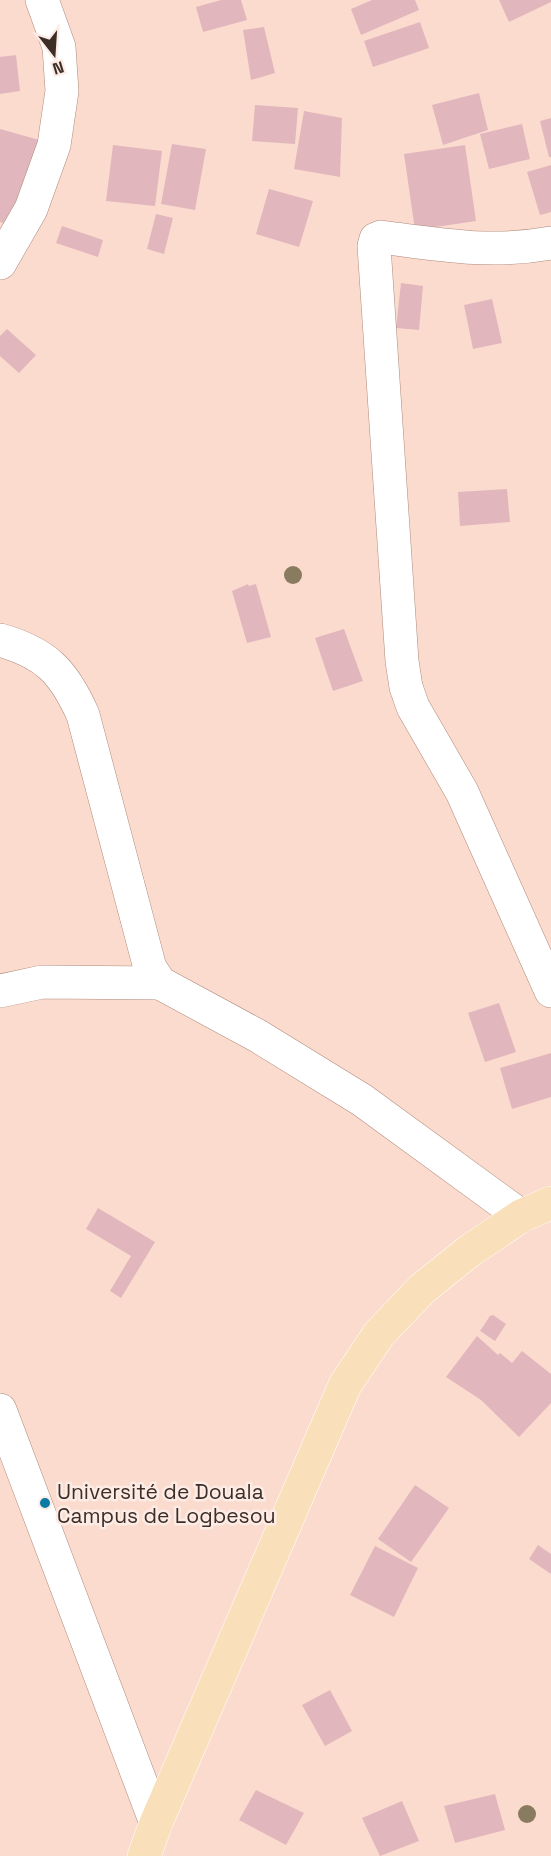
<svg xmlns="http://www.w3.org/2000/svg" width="551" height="1856" viewBox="0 0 551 1856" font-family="'Space Grotesk',sans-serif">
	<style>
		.building { fill: #e1b7bd }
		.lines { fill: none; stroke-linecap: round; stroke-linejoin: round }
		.minor-casing { stroke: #af8a7c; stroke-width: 34 }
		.major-casing { stroke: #fff; stroke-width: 34 }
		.minor { stroke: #fff; stroke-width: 33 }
		.major { stroke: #f9e0bb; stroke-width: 33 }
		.tree { fill: #897b5f }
		.poi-dot { fill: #0b7ba4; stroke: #fcece5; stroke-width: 2 }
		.labels { text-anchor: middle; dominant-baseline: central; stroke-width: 5; stroke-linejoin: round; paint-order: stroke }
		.poi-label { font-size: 21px; fill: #3d2d27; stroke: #fcece5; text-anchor: start }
	</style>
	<rect width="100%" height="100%" fill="#fbdbce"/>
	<g class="building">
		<path d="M221,0H241L247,20L203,32L196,7Z"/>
		<path d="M372,0H415L419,10L361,35L351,9Z"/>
		<path d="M499,0H551V2L509,22Z"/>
		<path d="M420,22L429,48L373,67L364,41Z"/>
		<path d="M264,27L275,73L251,80L243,30Z"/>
		<path d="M16,55L20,91L0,94V57Z"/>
		<path d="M479,93L488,130L443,145L432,105Z"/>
		<path d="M255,105L298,108L295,144L252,141Z"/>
		<path d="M304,111L342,118L340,177L294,169Z"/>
		<path d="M551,118V157H549L540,121Z"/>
		<path d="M522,124L530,159L489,169L480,134Z"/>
		<path d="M0,129L43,141L18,228L0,222Z"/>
		<path d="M172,144L206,149L195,210L161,204Z"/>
		<path d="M113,145L162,151L155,206L106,201Z"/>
		<path d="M465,145L476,221L415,230L404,154Z"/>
		<path d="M551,165V212L540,215L527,172Z"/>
		<path d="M269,189L313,201L299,247L256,234Z"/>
		<path d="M156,214L173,218L164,254L147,249Z"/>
		<path d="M62,226L103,240L98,257L56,243Z"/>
		<path d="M401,283L423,286L419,330L396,328Z"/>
		<path d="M492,299L502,343L473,349L464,305Z"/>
		<path d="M7,329L36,355L19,373L0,356V336Z"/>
		<path d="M507,489L510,522L460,526L458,492Z"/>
		<path d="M248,584L249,586L256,584L271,637L247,643L232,591Z"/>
		<path d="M344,629L363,681L333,691L315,638Z"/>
		<path d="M499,1003L516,1052L485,1062L468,1013Z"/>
		<path d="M551,1053V1097L512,1109L500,1068Z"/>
		<path d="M98,1208L155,1242L121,1298L110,1291L131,1256L86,1229Z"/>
		<path d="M493,1315L506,1324L495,1341L480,1331L490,1316Z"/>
		<path d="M477,1336L498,1355L500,1353L512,1363L522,1351L551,1374V1403L519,1437L481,1400L446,1377Z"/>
		<path d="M415,1485L449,1508L411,1562L378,1539Z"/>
		<path d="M538,1545L551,1554V1574L529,1559Z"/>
		<path d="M375,1546L418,1568L394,1617L350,1595Z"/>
		<path d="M330,1690L352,1731L325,1746L302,1705Z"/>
		<path d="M256,1790L304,1813L286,1845L239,1820Z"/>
		<path d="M495,1794L505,1830L455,1843L444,1806Z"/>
		<path d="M402,1801L419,1841L380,1856L362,1818Z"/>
	</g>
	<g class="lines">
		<g class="minor-casing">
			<g id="minor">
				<path d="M551,243C491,254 441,245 381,237L376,239L374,246L402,661L406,687L413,707L462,792L551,991"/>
				<path d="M0,263L31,209L54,145L62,91L59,47L42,0"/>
				<path d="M0,640C46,653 64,672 83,715L150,968L160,983L258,1036L362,1100L521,1216"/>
				<path d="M0,991L42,982L160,983"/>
				<path d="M0,1410L156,1823"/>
			</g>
		</g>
		<g class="major-casing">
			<path id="major" d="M144,1856L156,1823L345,1385L379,1334L422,1289L468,1252L521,1216L551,1203"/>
		</g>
		<use href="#minor" class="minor"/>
		<use href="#major" class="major"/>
	</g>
	<g class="tree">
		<circle cx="293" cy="575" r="9"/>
		<circle cx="527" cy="1814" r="9"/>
	</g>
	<circle class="poi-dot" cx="45" cy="1503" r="6"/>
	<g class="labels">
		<g class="poi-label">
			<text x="57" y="1491">Université de Douala<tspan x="57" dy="24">Campus de Logbesou</tspan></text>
		</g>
	</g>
	<g transform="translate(54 54) rotate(163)" stroke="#fcece5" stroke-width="4.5" paint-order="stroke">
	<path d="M0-4.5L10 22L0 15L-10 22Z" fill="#3d2d27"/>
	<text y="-9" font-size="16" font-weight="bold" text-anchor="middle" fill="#3d2d27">N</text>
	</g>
</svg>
